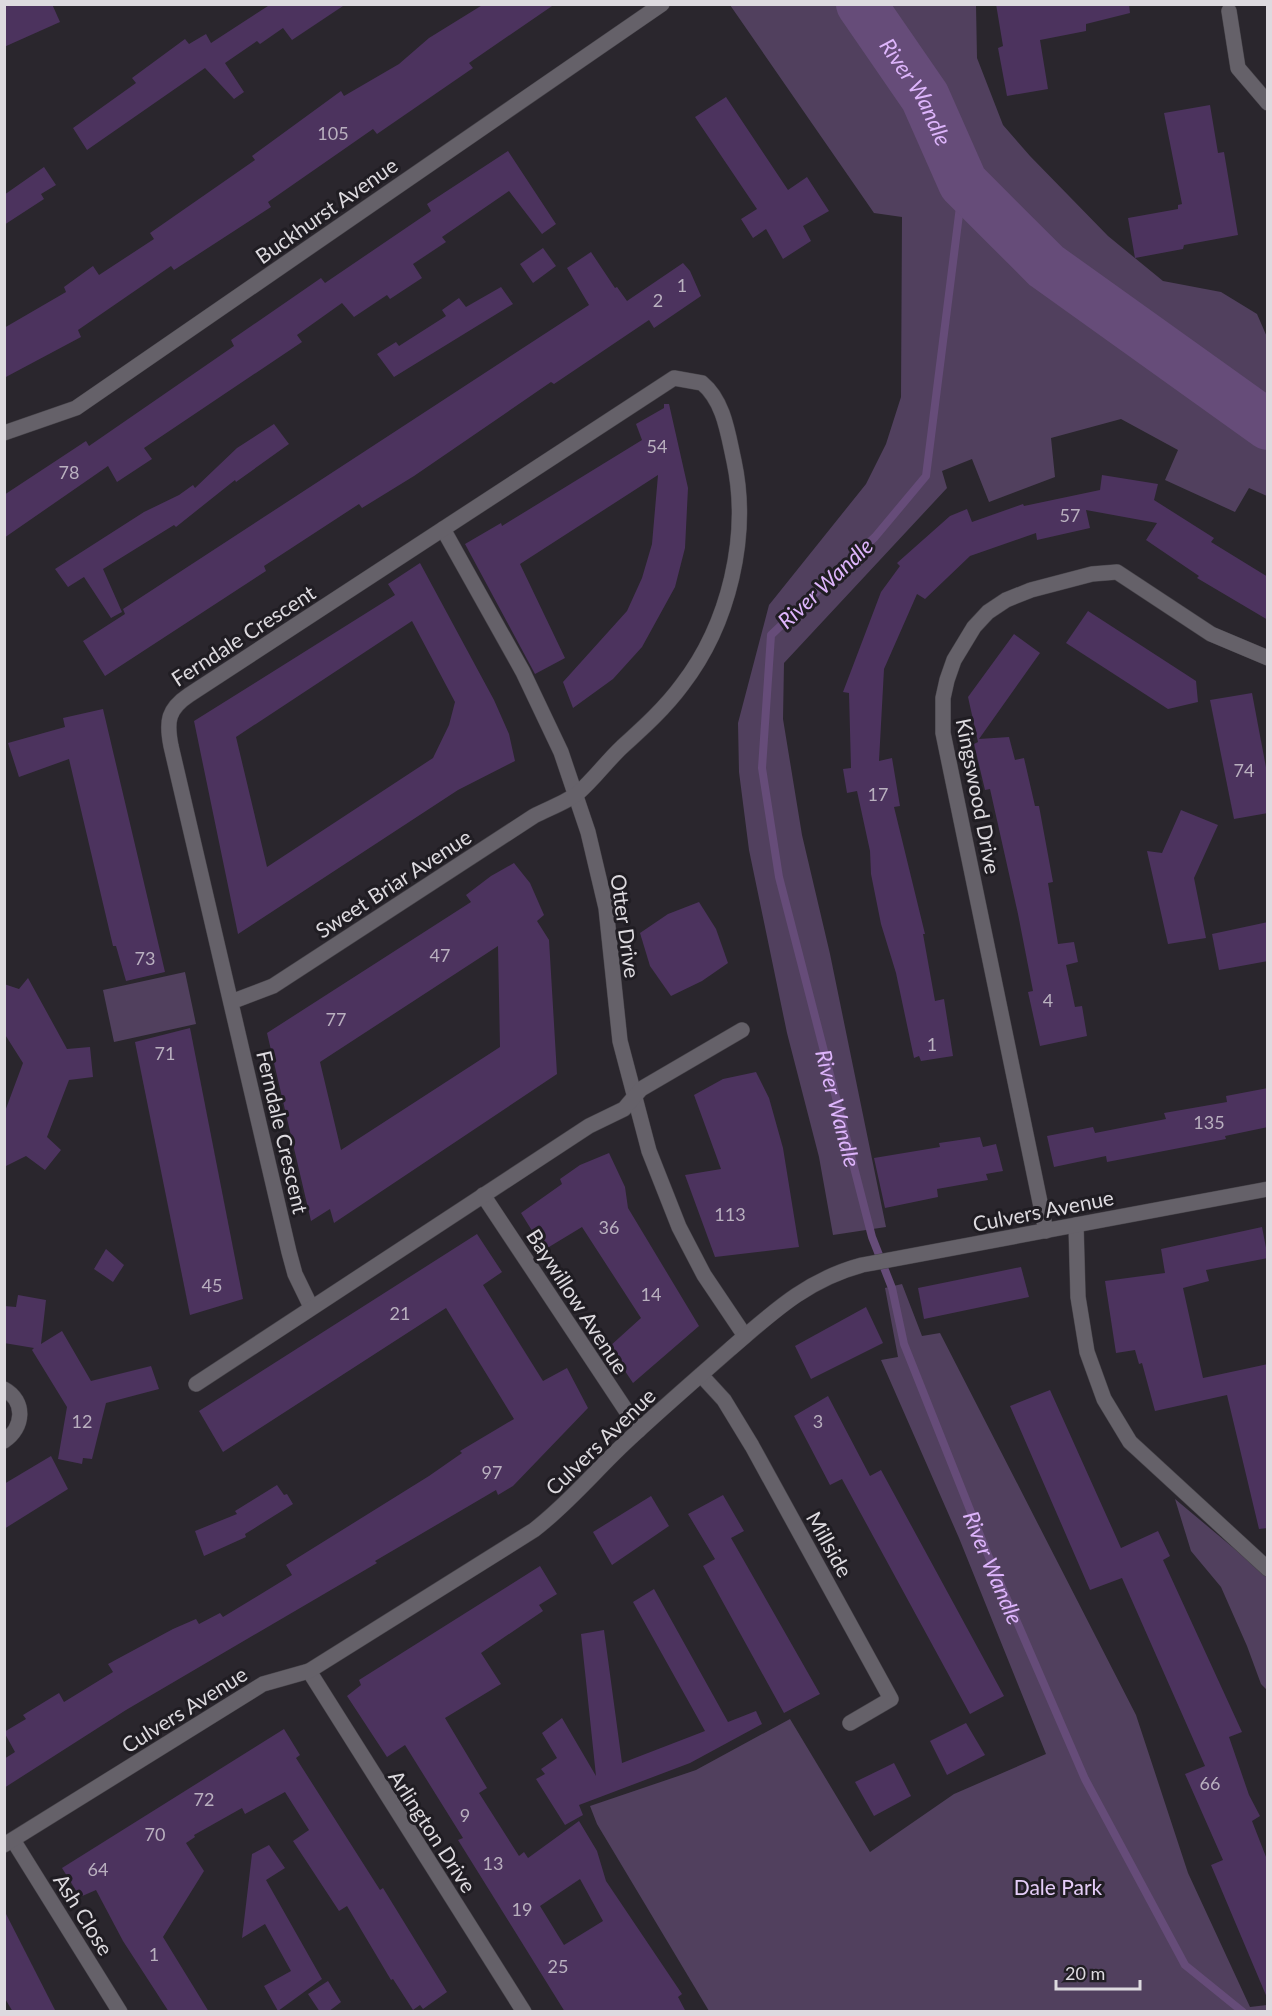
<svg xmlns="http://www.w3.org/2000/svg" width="1272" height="2016" viewBox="0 0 1272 2016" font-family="Lato,sans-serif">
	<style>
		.green { fill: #51405e }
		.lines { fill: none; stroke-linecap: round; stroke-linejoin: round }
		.stream { stroke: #664c79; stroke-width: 8 }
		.river { stroke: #664c79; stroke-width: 50 }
		.building { fill: #4c335e; fill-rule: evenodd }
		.minor-casing { stroke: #47444a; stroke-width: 16 }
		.minor { stroke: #656169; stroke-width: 15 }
		.labels { text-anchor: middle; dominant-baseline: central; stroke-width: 6; stroke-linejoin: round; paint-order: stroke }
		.number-label { font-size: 18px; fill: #b9b0bf }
		.street-label { font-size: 21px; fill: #dddadf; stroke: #201d23 }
		.park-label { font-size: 21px; fill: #e5cdf8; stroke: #201d23 }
		.water-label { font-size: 22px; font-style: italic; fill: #deb5fc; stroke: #201d23 }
	</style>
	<rect width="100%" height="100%" fill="#2a262d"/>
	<g class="green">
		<path d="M730,5H976L977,58L1003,125L1030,156L1108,236L1163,281L1221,292L1257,314L1267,337V496L1249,488L1235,512L1165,480L1178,450L1121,419L1051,438L1055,477L989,502L972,459L942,471L947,488L784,663L783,719L802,835L830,954L886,1227L833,1235L819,1157L787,1033L749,850L739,772L738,723L769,605L866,484L886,444L901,397L902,217L874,213Z"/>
		<path d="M185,972L196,1024L114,1042L103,990Z"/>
		<path d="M902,1284L922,1336L940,1333L1136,1715L1188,1873L1250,2007L1267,2005V2011H709L597,1824L590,1806L696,1770L790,1719L870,1852L954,1794L1046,1754L959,1538L881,1360L898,1357L885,1288Z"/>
		<path d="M1175,1499L1267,1576V1690L1261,1684L1247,1646L1221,1587L1191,1551Z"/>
	</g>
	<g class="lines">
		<path class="stream" id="s1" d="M963,183L926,476L875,537L771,635L762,768L779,877L872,1237L892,1288L904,1344L988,1555L1085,1779L1185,1965L1243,2012"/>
		<path class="river" id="s2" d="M861,4L925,97L963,183L1046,266L1268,425"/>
	</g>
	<g class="building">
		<path d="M4,4H52L60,22L4,47Z"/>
		<path d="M266,4H346L292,40L283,28L260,44L257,41L225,63L244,92L234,99L205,68L87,150L73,128L136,83L132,78L185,39L189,44L206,34L211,43L268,6Z"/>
		<path d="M484,4H555L469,63L473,68L377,134L373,129L268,202L271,207L174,270L171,266L78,330L81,337L4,378V328L66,292L64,287L93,266L99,275L154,239L150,233L255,160L252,156L341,91L344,96L399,64L429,38Z"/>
		<path d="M996,4H1129L1130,13L1086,24V31L1040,40L1048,89L1007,96L998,48L1003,46Z"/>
		<path d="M726,97L788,190L807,177L829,211L803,226L811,241L783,259L766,229L753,238L741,219L757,209L695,117Z"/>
		<path d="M1210,105L1218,153L1224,152L1238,235L1184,245L1183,249L1135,258L1128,218L1178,209V205L1182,204L1164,113Z"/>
		<path d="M508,151L556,224L542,234L509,191L442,237L446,242L413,264L422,278L390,299L387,295L354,317L342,303L297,335L302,342L144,448L152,459L117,482L108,466L4,538V495L86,441L89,446L234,346L231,340L321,278L325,283L431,211L427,204Z"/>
		<path d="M44,167L56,185L41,194L44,199L4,225V195Z"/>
		<path d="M543,248L556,266L533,283L520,264Z"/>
		<path d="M591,252L615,288L617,287L627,301L683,263L690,271L701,296L654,328L649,320L554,384L551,382L414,476L362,508L359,504L264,566L266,571L105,676L83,641L125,614L123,609L589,305L567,268Z"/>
		<path d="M501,287L513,304L394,377L377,354L396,342L399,346L446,316L442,310L459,298L466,307Z"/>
		<path d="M664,404H669L688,488L685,548L675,587L642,647L613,679L573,708L563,682L627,611L642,578L652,544L658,475L520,564L565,658L535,674L465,544L501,523L502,526L642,440L636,424L664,408Z"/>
		<path d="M274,424L289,444L236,482L235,480L176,527L174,525L103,569L122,612L111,618L84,577L68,587L55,569L144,512L179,495L193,485L195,488L237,448Z"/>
		<path d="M1102,475L1158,484L1154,500L1214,538L1211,542L1268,577V620L1197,578L1199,576L1146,540L1157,523L1086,510L1090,528L1037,540L1036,533L970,556L925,599L917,594L884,669L879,761L892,758L900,806L894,807L925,934H923L935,1001L944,999L953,1056L921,1061L919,1056L914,1058L896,973L881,924L871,874L870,851L857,791L847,793L843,769L851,768L849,693L843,692L881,592L900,566L897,563L950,516L967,509L972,522L1023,504L1024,506L1100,490Z"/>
		<path d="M420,563L494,700L509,734L515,761L458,790L238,934L194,721L395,595L388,584ZM412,621L455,702L449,725L433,758L267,867L236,737Z"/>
		<path d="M1088,611L1196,681L1198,702L1168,709L1066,643Z"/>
		<path d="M1014,634L1040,653L979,739L1009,737L1015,760L1024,758L1035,806H1039L1053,882L1048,883L1058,944L1074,942L1078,962L1066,965L1075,1007L1082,1006L1087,1036L1040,1046L1028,992L1033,991L1018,914L990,789L985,790L974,744L978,742L968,697Z"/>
		<path d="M1252,693L1268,778V813L1234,819L1210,700Z"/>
		<path d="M103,709L165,972L126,981L116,946H113L69,759L19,777L8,743L65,727L63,718Z"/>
		<path d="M1181,810L1218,825L1194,878L1206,938L1168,944L1147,851L1162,853Z"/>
		<path d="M514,863L530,883L544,915L537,921L549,940L557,1074L334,1223L330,1209L311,1221L267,1033L471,902L466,895L491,876ZM498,946L500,1047L341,1150L320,1062Z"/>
		<path d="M699,902L716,929L728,963L702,981L671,996L650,966L640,933L668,914Z"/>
		<path d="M1268,922V961L1219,970L1212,934Z"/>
		<path d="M28,978L67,1049L90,1047L93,1077L69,1080L47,1137L61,1150L45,1170L26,1156L4,1167V1114L23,1063L4,1033V984L19,989Z"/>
		<path d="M190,1028L243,1299L190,1315L135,1042Z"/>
		<path d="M756,1072L769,1098L783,1148L799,1247L715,1257L685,1175L721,1169L694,1095L723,1079Z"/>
		<path d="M1268,1088V1127L1225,1136L1226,1139L1107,1162L1106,1156L1054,1167L1047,1136L1093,1127L1095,1133L1166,1119L1164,1113L1227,1102L1226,1096Z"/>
		<path d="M980,1137L983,1147L996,1144L1003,1171L986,1174L988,1180L937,1189L938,1197L885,1208L874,1158L940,1147L939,1143Z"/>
		<path d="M609,1153L625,1187L628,1208L699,1326L633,1383L609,1347L641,1318L582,1227L544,1250L521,1213L562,1184L560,1179L580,1165Z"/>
		<path d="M1262,1227L1268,1258L1206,1270L1209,1281L1183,1288L1203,1378L1268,1364V1528L1259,1529L1227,1395L1155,1411L1142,1363L1139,1364L1135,1350L1116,1353L1105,1281L1165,1273L1161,1249Z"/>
		<path d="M477,1234L502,1272L483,1285L543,1381L567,1368L588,1408L513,1486L498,1495L496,1490L375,1561L377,1563L126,1710L4,1788V1759L15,1752L4,1732L26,1719L23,1715L59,1693L64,1702L113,1672L108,1664L173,1629L196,1619L199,1624L220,1613L223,1617L292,1575L286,1565L429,1476L462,1453L460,1451L514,1419L446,1308L223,1452L199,1411Z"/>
		<path d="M106,1249L124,1265L113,1282L94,1269Z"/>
		<path d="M1021,1267L1029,1297L924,1319L918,1288Z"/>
		<path d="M18,1295L46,1300L41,1344L62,1331L91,1381L151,1366L159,1389L106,1403L92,1459L83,1458L82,1464L58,1459L67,1407L32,1350L34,1348L4,1343V1306L16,1307Z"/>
		<path d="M866,1307L883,1343L811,1379L795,1346Z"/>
		<path d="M1050,1390L1121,1548L1158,1531L1170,1556L1163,1560L1242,1732L1229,1737L1249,1795L1260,1816L1252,1821L1268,1862V2000L1211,1865L1223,1860L1185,1774L1205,1766L1122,1578L1090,1590L1010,1406Z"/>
		<path d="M828,1396L870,1476L881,1470L1004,1696L970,1714L842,1479L830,1485L794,1416Z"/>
		<path d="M51,1456L68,1489L4,1529V1484Z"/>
		<path d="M277,1485L284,1495L287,1494L293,1504L245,1534L246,1537L204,1556L195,1531L237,1514L235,1511Z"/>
		<path d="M723,1495L744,1531L731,1538L820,1694L784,1713L703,1566L715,1559L688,1514Z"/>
		<path d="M651,1496L669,1526L612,1565L593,1532Z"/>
		<path d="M540,1566L557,1594L539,1605L543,1611L481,1653L501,1684L445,1718L487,1788L479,1793L519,1856L524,1852L528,1858L579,1821L597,1851L606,1881L682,1994L678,1997L686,2012H565L458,1840L463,1838L405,1745L387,1757L347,1696L361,1685L359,1680ZM580,1879L603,1921L564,1945L540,1906Z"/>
		<path d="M654,1589L728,1722L756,1711L762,1724L690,1763L579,1805L583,1815L565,1825L536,1779L545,1774L541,1769L557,1758L542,1733L562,1718L596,1776L581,1634L604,1630L622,1763L705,1731L633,1602Z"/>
		<path d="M966,1723L985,1755L947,1775L930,1741Z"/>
		<path d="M284,1729L300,1755L296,1758L380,1890L383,1888L447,1992L423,2009L420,2005L413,2010L393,1979L391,1980L347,1906L339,1911L293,1841L309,1830L285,1792L245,1814L242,1808L194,1835L195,1837L186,1843L204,1871L163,1937L209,2012H169L123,1941L96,1890L80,1897L62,1868Z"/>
		<path d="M894,1763L911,1796L874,1816L855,1782Z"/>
		<path d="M269,1845L285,1868L266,1880L322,1979L278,2011L264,1986L291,1971L265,1924L242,1938L252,1854Z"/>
		<path d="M4,1910L56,2012H13L4,1997Z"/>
		<path d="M328,1981L341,2002L328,2012H320L308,1994Z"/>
	</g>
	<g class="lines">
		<g class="minor-casing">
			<g id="minor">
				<path d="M1229,11L1238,68L1268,103"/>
				<path d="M4,433L76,408L662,4"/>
				<path d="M443,529L523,672L561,752L588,832L606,908L620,1041L649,1151L679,1227L704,1275L745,1336"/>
				<path d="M231,1002L273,986L534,816C547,809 567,802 578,793C594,779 607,761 622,747C644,727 665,708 682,685C729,624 750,536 734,461C728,434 724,401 702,383L674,378L189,695C168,709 166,721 171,746L289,1252L295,1274L311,1307"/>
				<path d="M483,1195L639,1430"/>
				<path d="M1076,1225L1078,1297L1087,1352L1104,1399L1130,1442L1268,1569"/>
				<path d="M1046,1231L943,733V698L947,680L954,660L974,627L988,612L1006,600L1031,590L1092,574L1117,572L1211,634L1268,658"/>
				<path d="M701,1375L724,1400L752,1446L891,1699L850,1723"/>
				<path d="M196,1384L589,1126L624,1109L641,1089L742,1030"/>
				<path d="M4,1389C26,1401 24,1428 4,1441"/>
				<path d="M309,1671L524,2012"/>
				<path d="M13,1840L120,2012"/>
				<path d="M4,1845L263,1684L309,1671L534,1530C568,1504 595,1471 626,1442C660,1410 695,1380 729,1350C772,1313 806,1280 862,1265L1268,1189"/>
			</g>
		</g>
		<use href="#minor" class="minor"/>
	</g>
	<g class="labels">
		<g class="number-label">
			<text x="333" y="133">105</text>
			<text x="682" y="285">1</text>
			<text x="658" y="300">2</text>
			<text x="657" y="446">54</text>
			<text x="69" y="472">78</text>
			<text x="1070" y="515">57</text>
			<text x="1244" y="770">74</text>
			<text x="878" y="794">17</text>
			<text x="440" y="955">47</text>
			<text x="145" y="958">73</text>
			<text x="1048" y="1000">4</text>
			<text x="336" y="1019">77</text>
			<text x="932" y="1044">1</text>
			<text x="165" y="1053">71</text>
			<text x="1209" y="1122">135</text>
			<text x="730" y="1214">113</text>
			<text x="609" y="1227">36</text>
			<text x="212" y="1285">45</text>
			<text x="651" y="1294">14</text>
			<text x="400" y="1313">21</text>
			<text x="82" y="1421">12</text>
			<text x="818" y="1421">3</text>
			<text x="492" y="1472">97</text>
			<text x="1210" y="1783">66</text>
			<text x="204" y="1799">72</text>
			<text x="465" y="1815">9</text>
			<text x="155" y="1834">70</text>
			<text x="493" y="1863">13</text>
			<text x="98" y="1869">64</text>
			<text x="522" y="1909">19</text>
			<text x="154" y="1954">1</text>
			<text x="558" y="1966">25</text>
		</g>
		<g class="street-label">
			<text transform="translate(326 210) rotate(-35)">Buckhurst Avenue</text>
			<text transform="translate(243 635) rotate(-33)">Ferndale Crescent</text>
			<text transform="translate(979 796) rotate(79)">Kingswood Drive</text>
			<text transform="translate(393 883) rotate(-33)">Sweet Briar Avenue</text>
			<text transform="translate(626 926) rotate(82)">Otter Drive</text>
			<text transform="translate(283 1132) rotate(77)">Ferndale Crescent</text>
			<text transform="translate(1043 1210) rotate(-11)">Culvers Avenue</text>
			<text transform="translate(578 1301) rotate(57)">Baywillow Avenue</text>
			<text transform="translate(600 1441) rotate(-44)">Culvers Avenue</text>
			<text transform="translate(830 1544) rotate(61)">Millside</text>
			<text transform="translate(184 1709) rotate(-32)">Culvers Avenue</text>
			<text transform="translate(433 1831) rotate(57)">Arlington Drive</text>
			<text transform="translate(84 1914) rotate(58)">Ash Close</text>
		</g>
		<g class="park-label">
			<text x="1058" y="1886">Dale Park</text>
		</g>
		<g class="water-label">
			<text stroke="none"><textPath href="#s2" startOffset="104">River Wandle</textPath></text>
			<text transform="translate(825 583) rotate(-43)">River Wandle</text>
			<text stroke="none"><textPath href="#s1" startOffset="1000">River Wandle</textPath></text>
			<text stroke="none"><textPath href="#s1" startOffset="1486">River Wandle</textPath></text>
		</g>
	</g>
	<rect width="1272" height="2016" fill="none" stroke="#dddadf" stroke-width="12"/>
	<path d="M1056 1980v9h84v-9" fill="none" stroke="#dddadf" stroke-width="3"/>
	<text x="1065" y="1980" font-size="18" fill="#dddadf" stroke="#201d23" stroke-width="4.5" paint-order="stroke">20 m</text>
</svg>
